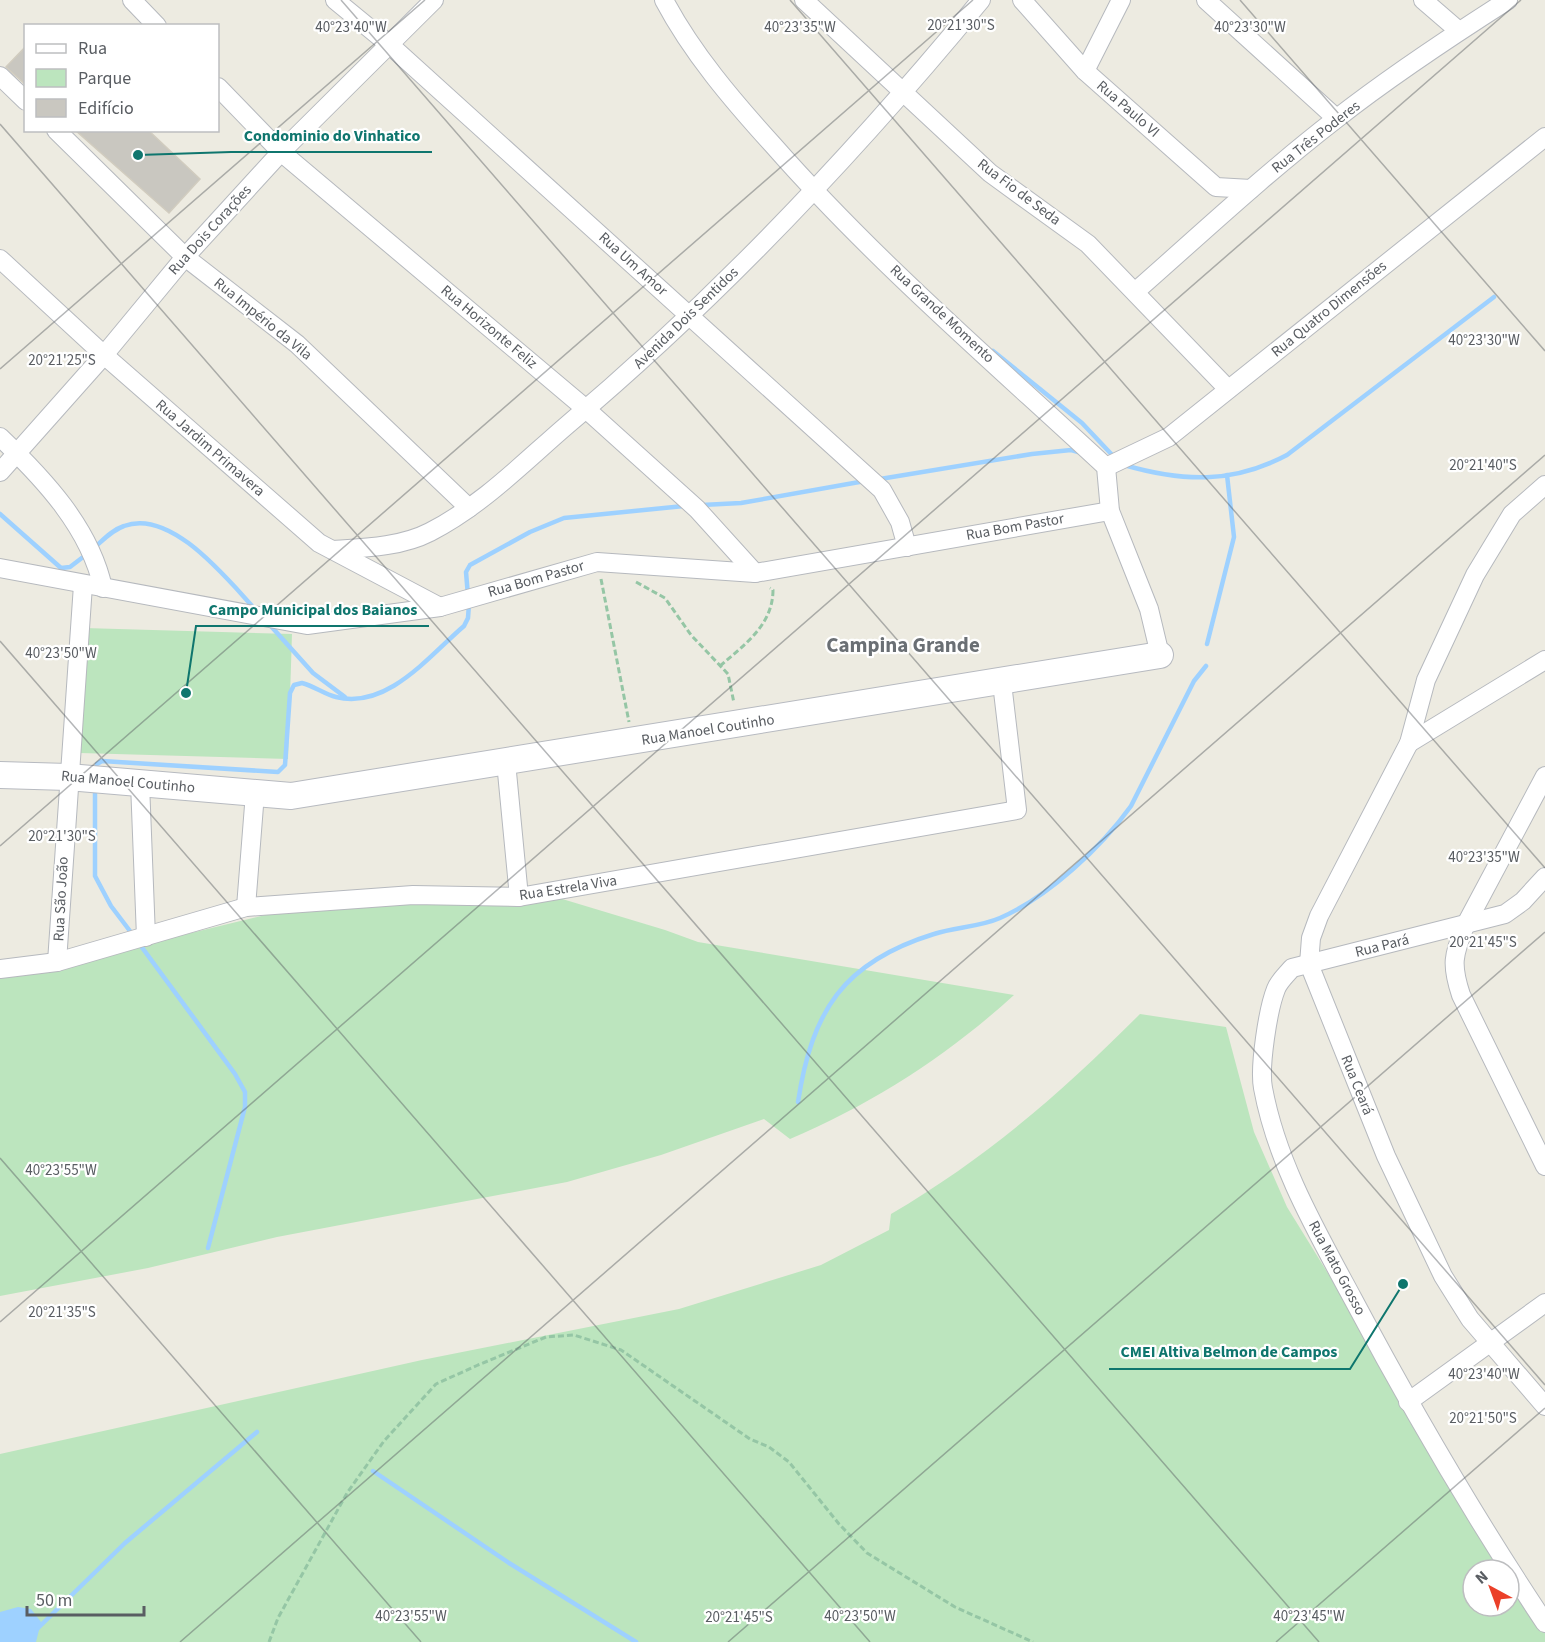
<svg xmlns="http://www.w3.org/2000/svg" width="1545" height="1642" viewBox="0 0 1545 1642" font-family="'Source Sans 3',sans-serif">
	<style>
		.green { fill: #bce5be; fill-rule: evenodd }
		.water { fill: #9ed1ff }
		.lines { fill: none; stroke-linecap: round; stroke-linejoin: round }
		.stream { stroke: #9ed1ff; stroke-width: 4.5 }
		.building { fill: #c9c7c0; stroke: #d1ccbf; stroke-width: 1.5 }
		.street-casing { stroke: #b6b9be; stroke-width: 20 }
		.secondary-casing { stroke: #b7bac0; stroke-width: 28 }
		.path { stroke: #95c6a5; stroke-width: 3; stroke-dasharray: 6 3; stroke-linecap: butt }
		.street { stroke: #fff; stroke-width: 18 }
		.secondary { stroke: #fff; stroke-width: 26 }
		.ticks { fill: none; stroke: #595d62; stroke-width: 1.5; stroke-opacity: 0.45 }
		.labels { text-anchor: middle; dominant-baseline: central; stroke-width: 4.5; stroke-linejoin: round; paint-order: stroke }
		.street-label { font-size: 15px; fill: #595d62; stroke: #fff }
		.district-label { font-size: 21px; font-weight: bold; fill: #6a6f74; stroke: #fff }
		.ticks-label { font-size: 15px; text-anchor: middle; fill: #595d62; stroke: #fff; stroke-width: 4.5; stroke-linejoin: round; paint-order: stroke }
		.leader { fill: none; stroke: #0f766e; stroke-width: 2 }
		.callout-dot { fill: #0f766e; stroke: #fff; stroke-width: 2 }
		.callout-label { font-size: 16px; text-anchor: middle; font-weight: bold; fill: #0f766e; stroke: #fff; stroke-width: 4.5; stroke-linejoin: round; paint-order: stroke }
	</style>
	<rect width="100%" height="100%" fill="#edebe1"/>
	<g class="green">
		<path d="M84,628L292,634L288,759L80,753Z"/>
		<path d="M559,898L665,930L698,942L1014,995C947,1056 874,1103 790,1139L764,1119L661,1155L567,1182L277,1237L148,1268L0,1296V975L71,962L290,909Z"/>
		<path d="M1140,1014L1226,1027L1254,1132L1287,1207L1524,1591L1545,1627V1642H0V1454L422,1360L679,1309L821,1265L889,1230L891,1214C988,1157 1061,1093 1140,1014ZM1473,1570H1509V1606H1473Z"/>
	</g>
	<path class="water" d="M18,1607L31,1609L41,1622L36,1642H0V1612Z"/>
	<g class="lines">
		<g class="stream">
			<path d="M993,351L1082,423L1115,458"/>
			<path d="M1124,465C1183,482 1232,484 1287,455L1494,297"/>
			<path d="M880,479L1032,454L1071,450L1082,453"/>
			<path d="M702,505L741,503L865,481"/>
			<path d="M0,514L61,568L70,567L87,554"/>
			<path d="M94,548C103,540 112,530 124,526C171,508 227,579 255,609"/>
			<path d="M468,596L466,572L470,565L530,532L564,518L684,506"/>
			<path d="M269,624L313,673L345,697"/>
			<path d="M1207,644L1234,537L1227,475"/>
			<path d="M96,772L97,764L102,761L278,772L285,765L290,693L294,685L302,683C314,686 324,694 336,697C387,710 429,656 464,626L468,618L469,604"/>
			<path d="M95,787V876L111,906L133,935"/>
			<path d="M138,942L235,1074L245,1092V1107L208,1248"/>
			<path d="M798,1102C812,1011 843,962 934,934C955,927 980,927 1000,918C1048,897 1101,848 1131,806L1194,681L1206,666"/>
			<path d="M373,1471L509,1563L636,1642"/>
			<path d="M36,1630L125,1543L257,1432"/>
		</g>
	</g>
	<g class="building">
		<path d="M26,46V85L6,67Z"/>
		<path d="M75,130H148L200,179L169,213Z"/>
	</g>
	<g class="lines">
		<g class="street-casing">
			<g id="street">
				<path d="M132,0L157,26"/>
				<path d="M335,0L391,46L882,490L900,522L907,547"/>
				<path d="M664,0C692,53 733,101 773,145C875,261 993,362 1106,467L1110,511L1149,609L1160,655"/>
				<path d="M804,0L990,173L1088,244L1228,389"/>
				<path d="M1022,0L1085,71L1216,187L1251,189"/>
				<path d="M1206,0L1336,118"/>
				<path d="M1423,0L1459,31"/>
				<path d="M1085,71L1121,0"/>
				<path d="M0,76L26,101"/>
				<path d="M218,87L281,152L586,409L697,509L755,573"/>
				<path d="M56,130L185,257L297,344L469,508"/>
				<path d="M0,259L104,355L319,543L440,607"/>
				<path d="M1136,291C1202,233 1266,173 1336,119C1391,76 1450,37 1508,0"/>
				<path d="M0,437C44,479 90,528 103,588"/>
				<path d="M1106,467L1169,437L1545,137"/>
				<path d="M0,472L104,355L185,257L281,152L434,0"/>
				<path d="M1545,485L1512,514L1475,575L1426,680L1409,743L1319,916L1311,938L1309,964L1386,1156L1443,1276L1470,1319L1545,1406"/>
				<path d="M333,550C364,548 401,547 430,532C481,506 523,463 566,426C718,298 855,153 981,0"/>
				<path d="M0,568L307,625L440,607L597,562L755,573L1110,511"/>
				<path d="M1409,743L1545,660"/>
				<path d="M506,762L519,897"/>
				<path d="M1545,776L1465,926C1453,955 1451,965 1461,995L1545,1166"/>
				<path d="M140,783L146,937"/>
				<path d="M1545,877L1523,901L1505,914L1292,968C1287,974 1279,981 1276,989C1268,1009 1259,1067 1263,1088C1277,1164 1317,1232 1353,1299C1412,1410 1475,1518 1545,1623"/>
				<path d="M246,907L255,793"/>
				<path d="M57,962L83,585"/>
				<path d="M0,969L57,962L246,907L413,895L519,897L1017,810L1002,683"/>
				<path d="M1408,1402L1545,1303"/>
			</g>
		</g>
		<g class="secondary-casing">
			<path id="secondary" d="M0,775L68,777L291,796L1160,655"/>
		</g>
		<g class="path">
			<path d="M601,579L629,722"/>
			<path d="M636,582L665,598L691,635L728,674L734,703"/>
			<path d="M720,666C744,645 773,625 773,590L770,588"/>
			<path d="M269,1642L278,1618L347,1493L384,1441L436,1384L478,1365L546,1337L574,1335L621,1350L750,1439L769,1447L789,1462L839,1524L867,1553L955,1607L1033,1642"/>
		</g>
		<use href="#street" class="street"/>
		<use href="#secondary" class="secondary"/>
	</g>
	<path class="ticks" d="M341,0L1545,1385M790,0L1545,868M1240,0L1545,351M0,124L1319,1642M0,369L425,0M0,641L870,1642M0,846L973,0M0,1158L421,1642M0,1322L1521,0M180,1642L1545,455M728,1642L1545,932M1276,1642L1545,1408"/>
	<g class="labels">
		<g class="street-label">
			<text transform="translate(1128 109) rotate(41)">Rua Paulo VI</text>
			<text transform="translate(1316 137) rotate(-38)">Rua Três Poderes</text>
			<text transform="translate(1019 192) rotate(37)">Rua Fio de Seda</text>
			<text transform="translate(210 230) rotate(-48)">Rua Dois Corações</text>
			<text transform="translate(633 264) rotate(42)">Rua Um Amor</text>
			<text transform="translate(1329 309) rotate(-39)">Rua Quatro Dimensões</text>
			<text transform="translate(942 314) rotate(43)">Rua Grande Momento</text>
			<text transform="translate(686 318) rotate(-44)">Avenida Dois Sentidos</text>
			<text transform="translate(263 319) rotate(39)">Rua Império da Vila</text>
			<text transform="translate(489 327) rotate(40)">Rua Horizonte Feliz</text>
			<text transform="translate(210 448) rotate(41)">Rua Jardim Primavera</text>
			<text transform="translate(1015 527) rotate(-10)">Rua Bom Pastor</text>
			<text transform="translate(536 579) rotate(-16)">Rua Bom Pastor</text>
			<text transform="translate(708 730) rotate(-9)">Rua Manoel Coutinho</text>
			<text transform="translate(128 782) rotate(5)">Rua Manoel Coutinho</text>
			<text transform="translate(568 888) rotate(-9)">Rua Estrela Viva</text>
			<text transform="translate(61 899) rotate(-87)">Rua São João</text>
			<text transform="translate(1382 946) rotate(-14)">Rua Pará</text>
			<text transform="translate(1357 1085) rotate(68)">Rua Ceará</text>
			<text transform="translate(1337 1268) rotate(62)">Rua Mato Grosso</text>
		</g>
		<g class="district-label">
			<text x="903" y="645">Campina Grande</text>
		</g>
	</g>
	<g class="ticks-label">
		<text x="961" y="30">20°21'30"S</text>
		<text x="1250" y="32">40°23'30"W</text>
		<text x="351" y="32">40°23'40"W</text>
		<text x="800" y="32">40°23'35"W</text>
		<text x="1484" y="345">40°23'30"W</text>
		<text x="62" y="365">20°21'25"S</text>
		<text x="1483" y="470">20°21'40"S</text>
		<text x="61" y="658">40°23'50"W</text>
		<text x="62" y="841">20°21'30"S</text>
		<text x="1484" y="862">40°23'35"W</text>
		<text x="1483" y="947">20°21'45"S</text>
		<text x="61" y="1175">40°23'55"W</text>
		<text x="62" y="1317">20°21'35"S</text>
		<text x="1484" y="1379">40°23'40"W</text>
		<text x="1483" y="1423">20°21'50"S</text>
		<text x="411" y="1621">40°23'55"W</text>
		<text x="860" y="1621">40°23'50"W</text>
		<text x="1309" y="1621">40°23'45"W</text>
		<text x="739" y="1622">20°21'45"S</text>
	</g>
	<path class="leader" d="M138 155L231 152H432M186 693L196 626H429M1403 1284L1350 1369H1109"/>
	<g class="callout-dot">
		<circle cx="138" cy="155" r="6"/>
		<circle cx="186" cy="693" r="6"/>
		<circle cx="1403" cy="1284" r="6"/>
	</g>
	<g class="callout-label">
		<text x="332" y="141">Condominio do Vinhatico</text>
		<text x="313" y="615">Campo Municipal dos Baianos</text>
		<text x="1229" y="1357">CMEI Altiva Belmon de Campos</text>
	</g>
	<rect x="24" y="24" width="195" height="108" fill="#ffffff" stroke="#bdbec0" stroke-width="1.5"/>
	<rect x="36" y="44" width="30" height="9" fill="#ffffff" stroke="#bdbec0" stroke-width="1.5"/>
	<text x="78" y="54" font-size="18" fill="#595d62">Rua</text>
	<rect x="36" y="69" width="30" height="18" fill="#bce5be" stroke="#bdbec0" stroke-width="1.5"/>
	<text x="78" y="84" font-size="18" fill="#595d62">Parque</text>
	<rect x="36" y="99" width="30" height="18" fill="#c9c7c0" stroke="#bdbec0" stroke-width="1.5"/>
	<text x="78" y="114" font-size="18" fill="#595d62">Edifício</text>
	<g transform="translate(1491 1588) rotate(319)"><circle r="28" fill="#ffffff" stroke="#bdbec0" stroke-width="1.5"/>
	<path d="M0-4.5L10 22L0 15L-10 22Z" fill="#eb4029"/>
	<text y="-9" font-size="16" font-weight="bold" text-anchor="middle" fill="#595d62">N</text>
	</g>
	<path d="M27 1606v9h117v-9" fill="none" stroke="#595d62" stroke-width="3"/>
	<text x="36" y="1606" font-size="18" fill="#595d62" stroke="#ffffff" stroke-width="4.5" paint-order="stroke">50 m</text>
</svg>
